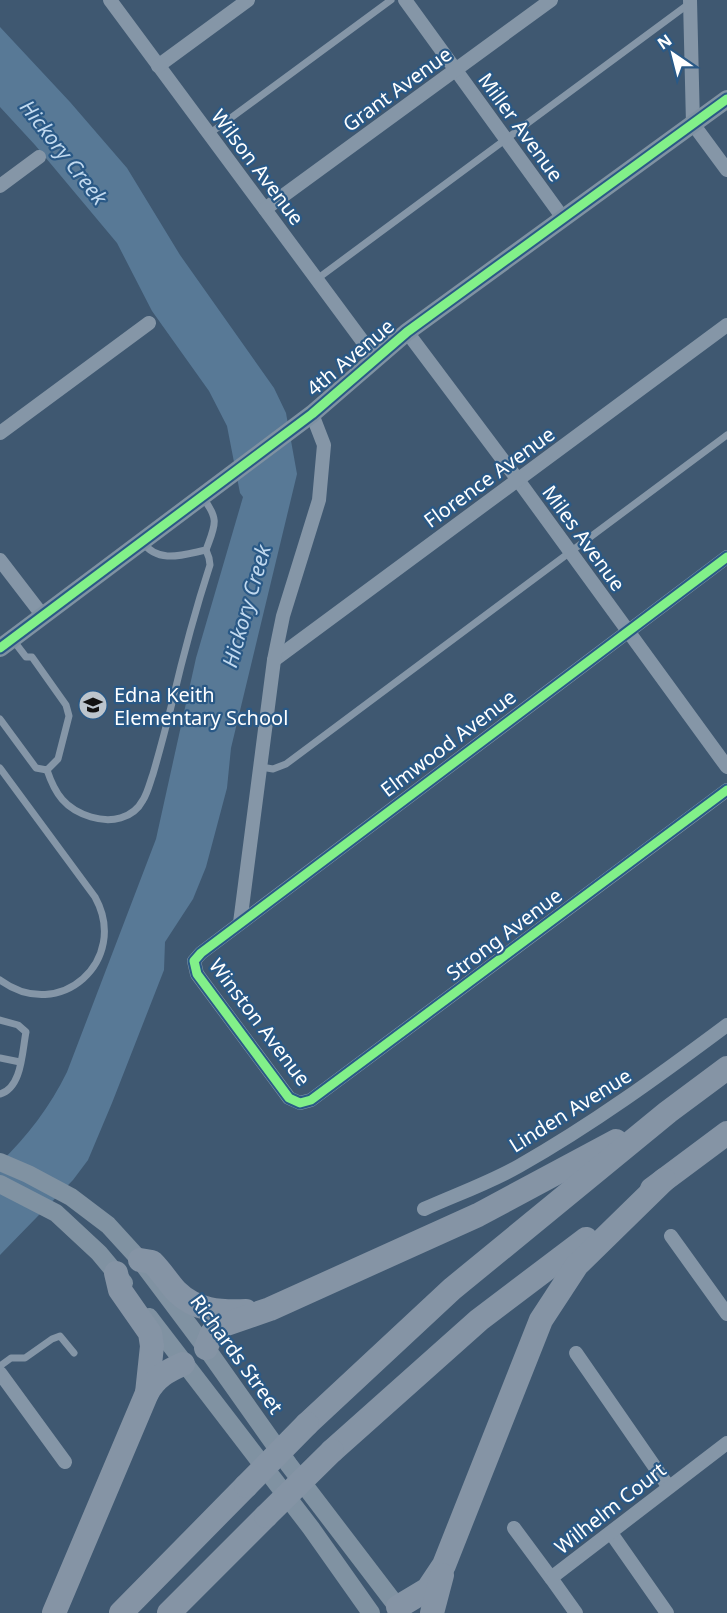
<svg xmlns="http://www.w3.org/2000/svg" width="727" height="1613" viewBox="0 0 727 1613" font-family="'Noto Sans',sans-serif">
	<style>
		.water { fill: #587996 }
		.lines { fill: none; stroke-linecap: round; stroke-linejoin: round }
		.lane { stroke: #8596a7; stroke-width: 7 }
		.street { stroke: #8596a7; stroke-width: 14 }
		.secondary { stroke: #8092a2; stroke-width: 18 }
		.highway { stroke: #8594a5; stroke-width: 24 }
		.highway-bridge { stroke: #8594a5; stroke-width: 24 }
		.cycleway-casing { stroke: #2a5986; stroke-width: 13 }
		.cycleway { stroke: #82f089; stroke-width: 9 }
		.labels { text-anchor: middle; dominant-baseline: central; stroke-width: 4.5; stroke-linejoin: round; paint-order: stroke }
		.street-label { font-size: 20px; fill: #fff; stroke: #2a5986 }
		.poi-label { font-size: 20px; fill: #fff; stroke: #2a5986; text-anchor: start }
		.water-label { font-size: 21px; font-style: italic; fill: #c1d9ef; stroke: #2a5986 }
	</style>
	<rect width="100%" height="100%" fill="#3f5871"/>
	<path class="water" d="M0,27L70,102L127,168L180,255L274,388L286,413L297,474L231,748L227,788L206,867L193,899L165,942L164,970L112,1103L88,1160L73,1180L0,1255V1163C28,1135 50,1107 67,1072L156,839L196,658L243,497L240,493L227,426L209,391L152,311L117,243L35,145L0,107Z"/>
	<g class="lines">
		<g class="lane">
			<path d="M209,134L391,0"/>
			<path d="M317,279L690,3"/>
			<path d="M142,542C159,564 182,555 206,550C215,525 220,520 203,498"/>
			<path d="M0,719L36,768L47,770L58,759L69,716L66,705L32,657H26L13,640"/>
			<path d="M261,767L273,769L286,764L727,435"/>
			<path d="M0,768L95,897C130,960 60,1024 0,980"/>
			<path d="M47,770C55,794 65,809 91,817C111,823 133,819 143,800C148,792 150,782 153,774C160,750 166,727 172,703C183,656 195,611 210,565L209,558L206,550"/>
			<path d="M0,1020L18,1025L26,1032C22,1052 22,1088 0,1094"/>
			<path d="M0,1058L20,1062"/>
			<path d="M0,1366L11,1358H25L52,1339L60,1336L74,1353"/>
		</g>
		<g class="street">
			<path d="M110,0L375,358"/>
			<path d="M405,0L563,218"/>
			<path d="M690,0L693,124L727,170"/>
			<path d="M158,66L248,0"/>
			<path d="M0,186L39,157"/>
			<path d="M265,209L551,0"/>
			<path d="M407,332L518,480L727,767"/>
			<path d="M0,433L149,323"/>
			<path d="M727,557L201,953L194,961L197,974L289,1098L300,1103L311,1100L727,790"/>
			<path d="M0,560L43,616"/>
			<path d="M274,660L727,325"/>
			<path d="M240,923L274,660L283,616L319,500L324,445L312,414"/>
			<path d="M424,1209C455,1195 489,1183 519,1166C593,1124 660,1075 727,1025"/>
			<path d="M671,1236L727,1314"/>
			<path d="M576,1353L668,1486"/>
			<path d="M0,1373L65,1462"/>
			<path d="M514,1528L551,1578"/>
			<path d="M611,1533L667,1613"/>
			<path d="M576,1613L551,1578L727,1443"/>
		</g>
		<g class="secondary">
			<path d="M0,648L312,414L407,332L727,99"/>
			<path d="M0,1162L28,1174L71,1197L108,1225L140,1260L209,1352L289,1465L402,1613"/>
			<path d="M0,1184L56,1213L99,1253L124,1283"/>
			<path d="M149,1317L311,1528L371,1613"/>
		</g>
		<g class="highway">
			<path d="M652,1189L727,1133"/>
			<path d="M140,1260L152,1262C161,1271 168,1282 176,1291C196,1311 220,1312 246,1311"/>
			<path d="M116,1273L120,1290L150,1333L152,1346L147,1393"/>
			<path d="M206,1348L212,1333L218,1327L270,1309L478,1215L616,1141"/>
			<path d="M307,1424L452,1289L668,1112L727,1068"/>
			<path d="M332,1451L479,1320L586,1239"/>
			<path d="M398,1607L428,1589L444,1565L541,1320L577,1265L664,1180"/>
			<path d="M54,1613L147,1393C156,1377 167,1371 183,1364"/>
			<path d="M121,1613L246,1486"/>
			<path d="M169,1613L266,1516"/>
			<path d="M432,1613L442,1575"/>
		</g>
		<g class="highway-bridge">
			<path d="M246,1486L307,1424"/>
			<path d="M266,1516L332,1451"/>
		</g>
		<g class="cycleway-casing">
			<g id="cycleway">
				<path d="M727,557L201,953L194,961L197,974L289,1098L300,1103L311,1100L727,790"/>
				<path d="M0,648L312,414L407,332L727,99"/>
			</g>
		</g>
		<use href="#cycleway" class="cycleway"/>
	</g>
	<defs>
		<g id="school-disc" transform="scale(1.5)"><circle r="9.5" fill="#bcc5cd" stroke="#2a5986"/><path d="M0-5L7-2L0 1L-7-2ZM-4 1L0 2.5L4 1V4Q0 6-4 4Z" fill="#111"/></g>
	</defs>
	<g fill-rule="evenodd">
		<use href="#school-disc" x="93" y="705"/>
	</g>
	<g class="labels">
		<g class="street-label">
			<text transform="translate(397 89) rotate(-36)">Grant Avenue</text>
			<text transform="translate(521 127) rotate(54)">Miller Avenue</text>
			<text transform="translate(258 167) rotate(53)">Wilson Avenue</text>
			<text transform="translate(350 357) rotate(-40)">4th Avenue</text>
			<text transform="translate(489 477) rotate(-36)">Florence Avenue</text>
			<text transform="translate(584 538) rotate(54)">Miles Avenue</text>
			<text transform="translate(448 743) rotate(-37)">Elmwood Avenue</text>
			<text transform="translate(504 934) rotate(-37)">Strong Avenue</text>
			<text transform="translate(260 1022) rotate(53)">Winston Avenue</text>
			<text transform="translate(570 1110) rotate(-32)">Linden Avenue</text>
			<text transform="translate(237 1354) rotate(54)">Richards Street</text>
			<text transform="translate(610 1508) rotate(-38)">Wilhelm Court</text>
		</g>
		<g class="poi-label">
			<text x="114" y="694">Edna Keith<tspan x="114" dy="23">Elementary School</tspan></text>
		</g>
		<g class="water-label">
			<text transform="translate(64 152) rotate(52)">Hickory Creek</text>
			<text transform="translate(246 606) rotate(-74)">Hickory Creek</text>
		</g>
	</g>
	<g transform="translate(673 54) rotate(325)" stroke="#2a5986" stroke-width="4.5" paint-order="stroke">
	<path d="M0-4.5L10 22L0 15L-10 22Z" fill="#ffffff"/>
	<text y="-9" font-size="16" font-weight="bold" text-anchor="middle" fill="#ffffff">N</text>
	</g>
</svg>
